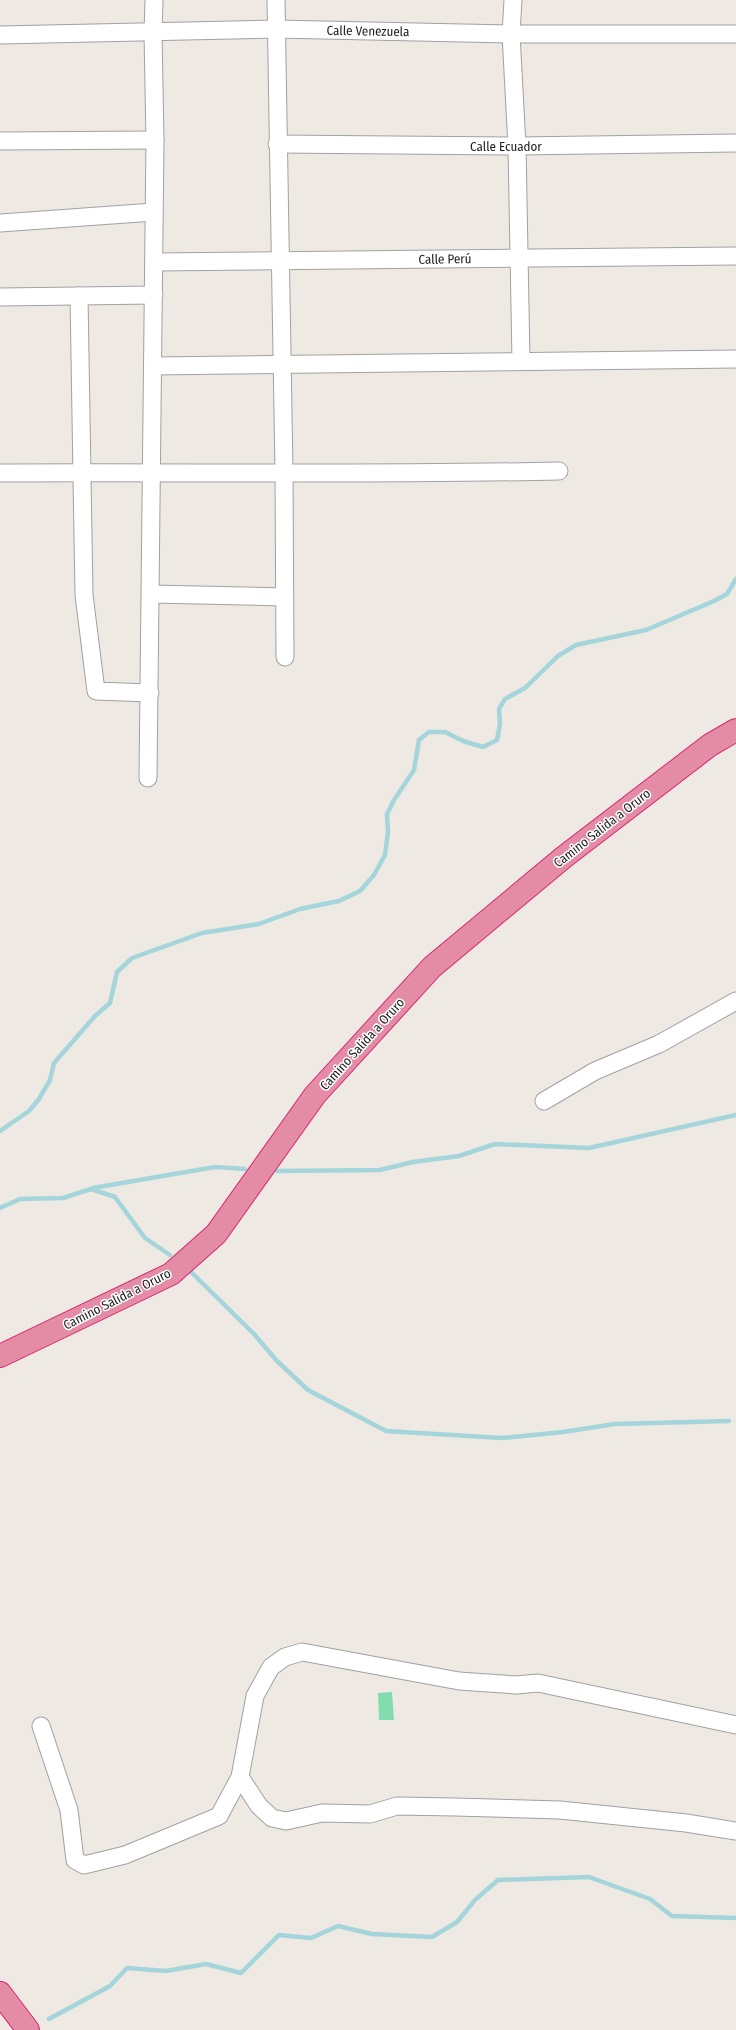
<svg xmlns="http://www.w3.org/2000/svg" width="736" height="2030" viewBox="0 0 736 2030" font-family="'Fira Sans Condensed',sans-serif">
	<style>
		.pitch { fill: #82dcaf }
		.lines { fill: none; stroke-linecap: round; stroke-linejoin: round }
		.stream { stroke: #a4d5db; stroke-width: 4.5 }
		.street-casing { stroke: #a1a1a1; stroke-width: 19 }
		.highway-casing { stroke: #d52776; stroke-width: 24 }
		.street { stroke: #fff; stroke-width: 17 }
		.highway { stroke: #e48ca6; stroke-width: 22 }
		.labels { text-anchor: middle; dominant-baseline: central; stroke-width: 3; stroke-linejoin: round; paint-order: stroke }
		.street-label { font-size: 13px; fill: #1d1d1d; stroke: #fff }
	</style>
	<rect width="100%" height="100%" fill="#eee9e3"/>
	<path class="pitch" d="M392,1692L394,1720H379L378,1693Z"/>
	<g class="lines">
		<g class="stream">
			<path d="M0,1131L29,1111L39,1099L50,1080L54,1063L95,1016L110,1003L117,972L132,958L202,933L259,924L300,909L339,901L360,891L374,875L385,855L388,832L387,814L394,800L414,770L419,740L429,732H445L463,741L483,747L497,740L500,724L499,709L505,699L525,688L558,656L576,645L646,630L714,601L727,594L736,579"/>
			<path d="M277,1171L380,1170L413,1162L459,1156L495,1144L589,1148L736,1115"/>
			<path d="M93,1188L215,1167L245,1169"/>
			<path d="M0,1208L20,1199L63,1198L91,1189L115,1197L145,1238L170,1255"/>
			<path d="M187,1268L254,1334L276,1360L308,1390L386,1431L502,1438L563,1432L615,1424L729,1421"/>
			<path d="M49,2019L110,1986L127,1968L166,1971L206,1964L241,1973L279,1935L311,1938L338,1926L372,1934L432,1937L457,1922L475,1900L498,1880L589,1877L650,1899L672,1916L736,1918"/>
		</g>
		<g class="street-casing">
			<g id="street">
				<path d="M276,0L284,472L285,657"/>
				<path d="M513,0L511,34L517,146L521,361"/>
				<path d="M0,35L276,29L511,34H736"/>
				<path d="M0,141L155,140"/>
				<path d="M277,144L517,146L736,143"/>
				<path d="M0,223L154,212"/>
				<path d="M154,262L736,256"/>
				<path d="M79,296L84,595L96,691L150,693"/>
				<path d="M0,297L154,295"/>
				<path d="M153,366L736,359"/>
				<path d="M0,473C186,472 373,475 559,471"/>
				<path d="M151,594L284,597"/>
				<path d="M148,778L155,140L153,33L154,0"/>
				<path d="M544,1101L595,1071L659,1044L736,1001"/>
				<path d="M41,1726L69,1810L75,1860L84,1865L125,1855L219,1816L240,1777L255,1696L271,1667L285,1657L302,1652L459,1681L516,1685L538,1683L736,1725"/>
				<path d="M240,1777L259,1806L272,1818L286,1821L322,1813L370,1814L397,1806L455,1807L560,1810L686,1823L736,1831"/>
			</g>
		</g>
		<g class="highway-casing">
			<g id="highway">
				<path d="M0,1356L171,1274L216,1234L315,1095L432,967L564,857L710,745L736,730"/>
				<path d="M0,1993L28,2030"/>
			</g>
		</g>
		<use href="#street" class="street"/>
		<use href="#highway" class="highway"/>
	</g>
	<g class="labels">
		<g class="street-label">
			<text transform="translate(368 31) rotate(1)">Calle Venezuela</text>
			<text x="506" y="146">Calle Ecuador</text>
			<text transform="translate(445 259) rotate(-1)">Calle Perú</text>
			<text transform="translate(602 828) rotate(-38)">Camino Salida a Oruro</text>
			<text transform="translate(362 1044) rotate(-48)">Camino Salida a Oruro</text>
			<text transform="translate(117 1299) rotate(-27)">Camino Salida a Oruro</text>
		</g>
	</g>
</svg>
